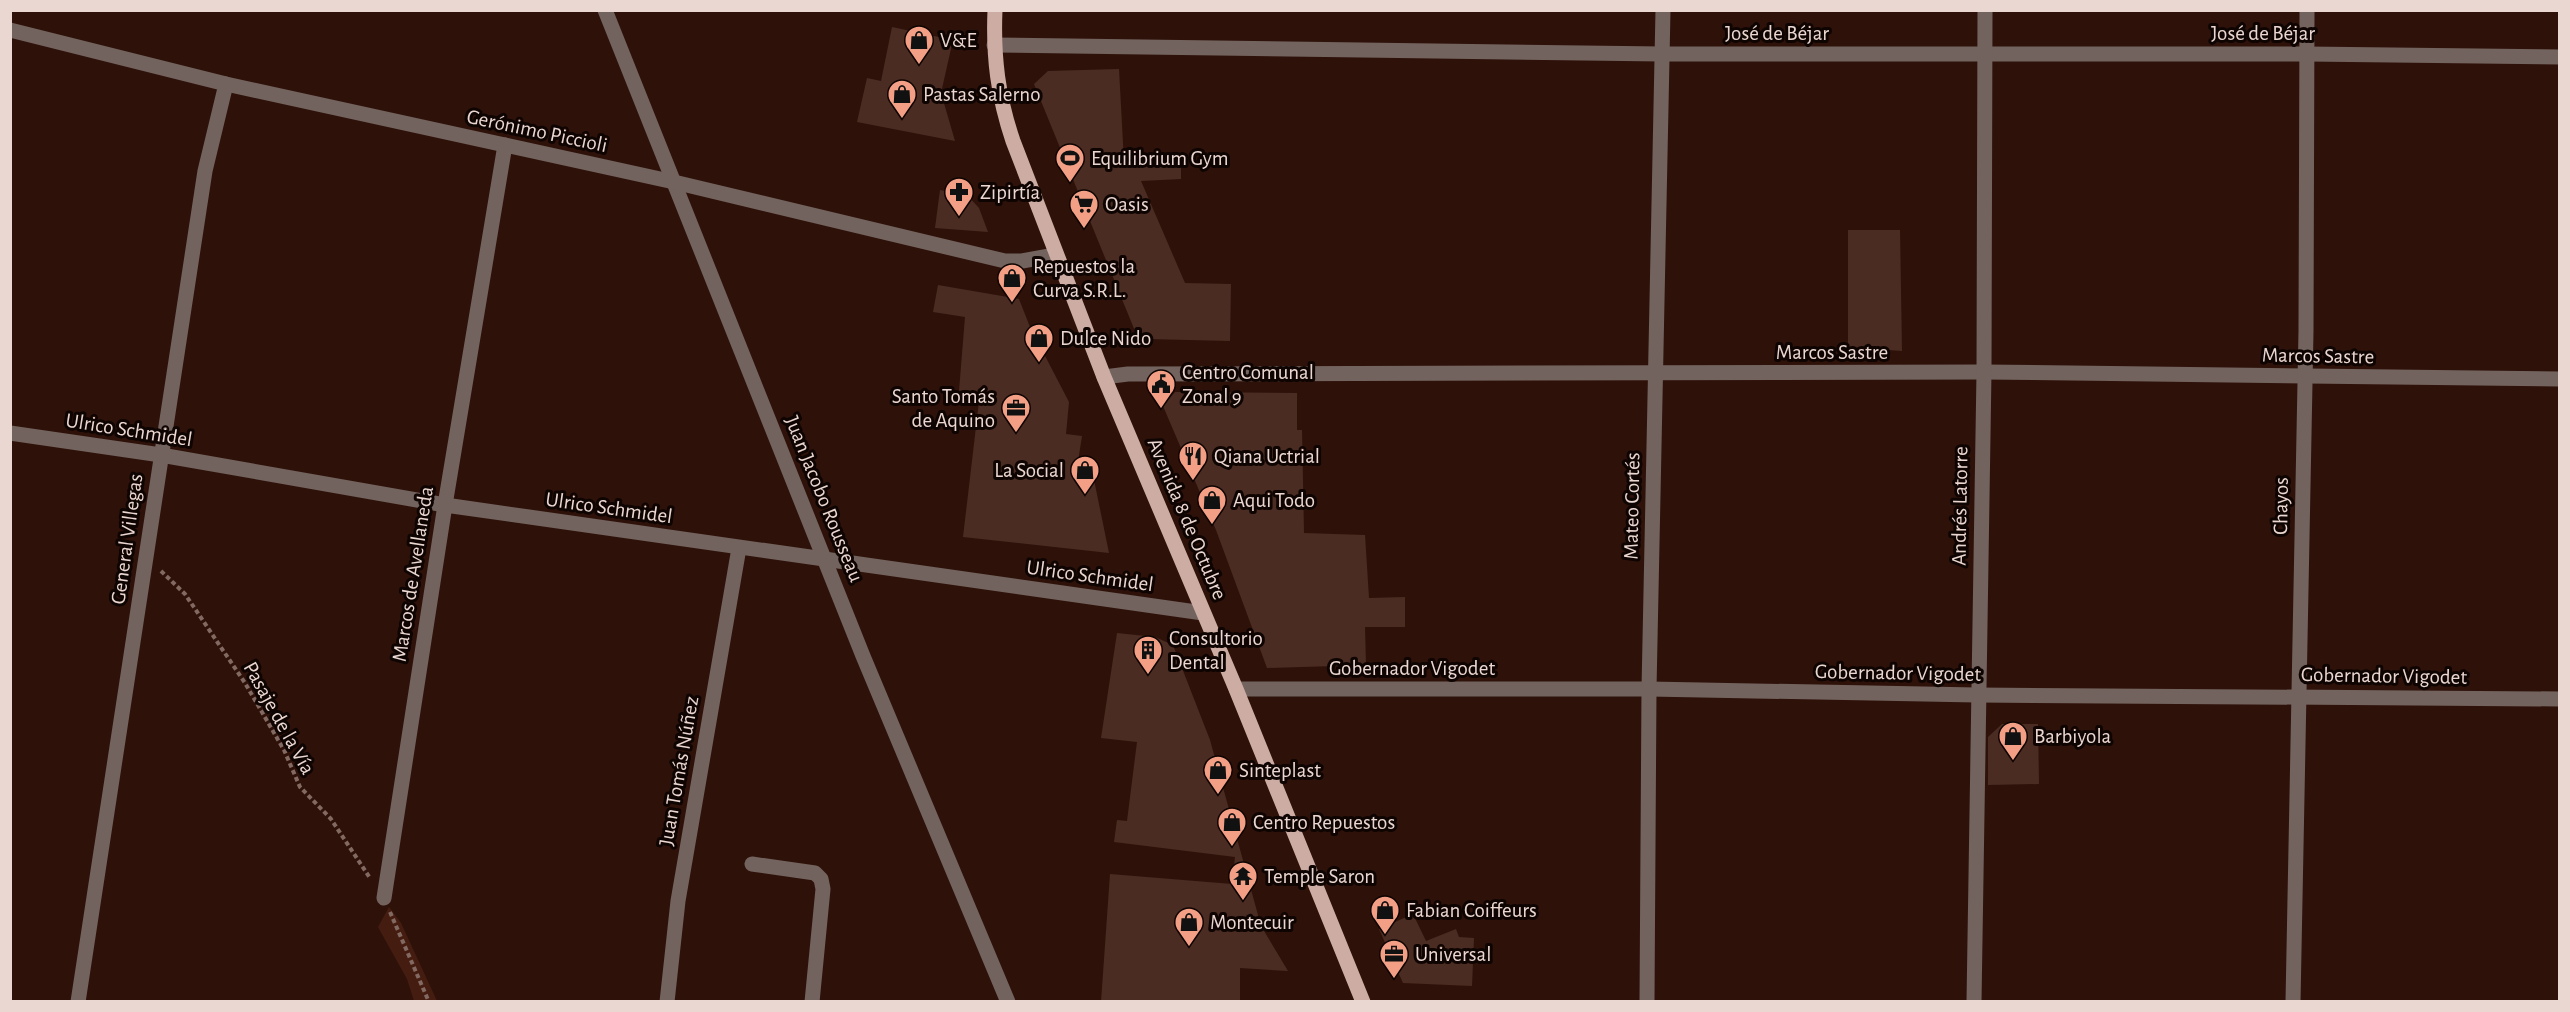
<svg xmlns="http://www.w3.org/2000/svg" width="2570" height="1012" viewBox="0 0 2570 1012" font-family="'Alegreya Sans',sans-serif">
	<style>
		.green { fill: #451c10 }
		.building { fill: #4a2c22 }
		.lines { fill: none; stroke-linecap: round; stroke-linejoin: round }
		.path { stroke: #826962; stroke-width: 4; stroke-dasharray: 4.5 3; stroke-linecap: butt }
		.minor { stroke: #73635e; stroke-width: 15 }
		.major { stroke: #cdada3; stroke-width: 15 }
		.labels { text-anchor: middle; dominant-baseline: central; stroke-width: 6; stroke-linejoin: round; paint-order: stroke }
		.street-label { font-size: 21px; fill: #ebd7d1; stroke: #0e0402 }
		.poi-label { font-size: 21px; fill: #ebd7d1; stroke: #0e0402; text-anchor: start }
	</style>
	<rect width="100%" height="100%" fill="#2e120a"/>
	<path class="green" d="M389,907L401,923L437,1001H414L407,979L378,927Z"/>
	<g class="building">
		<path d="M892,27L953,40L941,93L955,141L857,122L867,78L881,81Z"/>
		<path d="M1119,69L1124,162L1181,161V179L1141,181L1185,283L1231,284L1230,341L1148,339L1135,331L1034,84L1048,71Z"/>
		<path d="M940,190L967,195L979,208L988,232L935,228Z"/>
		<path d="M1848,230H1900L1902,351L1848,347Z"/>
		<path d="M938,285L1019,299L1030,327L1069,402L1066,434L1082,436L1077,468L1092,470L1109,553L963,537L980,393L959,391L965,317L933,312Z"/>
		<path d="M1175,392L1297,393V430H1302L1304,533L1365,535L1369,598L1405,597V627H1365L1366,665L1267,668L1216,530L1163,406Z"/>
		<path d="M1117,633L1155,637L1173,645L1210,740L1261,926L1288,971L1240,968V1002H1101L1110,874L1232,884L1235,857L1114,842L1117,820L1127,821L1137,742L1101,738Z"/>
		<path d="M2002,724H2038L2039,784L1988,785V737Z"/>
		<path d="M1413,914L1426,941L1456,929L1459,937L1474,938L1472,986L1403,983L1379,929Z"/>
	</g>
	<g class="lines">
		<g class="path">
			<path d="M161,571L185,594L245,683L284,750L300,787L331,819L370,878"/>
			<path d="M390,912L429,1002"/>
		</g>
		<g class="minor">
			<path d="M605,10L863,656L1008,1002"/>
			<path d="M10,30L226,84L674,182L1005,261H1022L1055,255"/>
			<path d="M994,45L1662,54H2307L2560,57"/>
			<path d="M1104,377L1128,374L1984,372L2560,379"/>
			<path d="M10,433L161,455L445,505L1203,613"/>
			<path d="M1236,689H1649L1977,695L2560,699"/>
			<path d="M752,864L815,873L821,879L823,889L812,1002"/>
			<path d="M384,898L445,505L505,145"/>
			<path d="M78,1002L205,171L226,84"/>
			<path d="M667,1002L678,901L739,548"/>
			<path d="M1647,1002L1649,689L1663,10"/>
			<path d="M1974,1002L1984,372L1985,10"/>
			<path d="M2293,1002L2306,331L2307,10"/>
		</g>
		<path class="major" d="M995,10C993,57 998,97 1013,141L1104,377L1236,689L1363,1002"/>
	</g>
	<defs>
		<g id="shop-pin" transform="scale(1.5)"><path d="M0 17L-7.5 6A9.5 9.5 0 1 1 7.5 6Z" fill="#f39f85" stroke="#0e0402"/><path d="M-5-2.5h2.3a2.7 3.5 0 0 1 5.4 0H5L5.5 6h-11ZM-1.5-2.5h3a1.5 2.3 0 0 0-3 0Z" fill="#111"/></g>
		<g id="stadium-pin" transform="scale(1.5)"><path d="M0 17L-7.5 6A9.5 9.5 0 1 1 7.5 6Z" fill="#f39f85" stroke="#0e0402"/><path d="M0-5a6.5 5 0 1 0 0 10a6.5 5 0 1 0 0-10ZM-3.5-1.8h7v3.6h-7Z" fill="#111"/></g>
		<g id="pharmacy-pin" transform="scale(1.5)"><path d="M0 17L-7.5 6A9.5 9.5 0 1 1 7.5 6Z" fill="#f39f85" stroke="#0e0402"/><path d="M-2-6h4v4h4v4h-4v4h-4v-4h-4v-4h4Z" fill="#111"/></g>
		<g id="supermarket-pin" transform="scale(1.5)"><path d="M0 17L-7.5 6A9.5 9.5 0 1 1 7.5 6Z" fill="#f39f85" stroke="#0e0402"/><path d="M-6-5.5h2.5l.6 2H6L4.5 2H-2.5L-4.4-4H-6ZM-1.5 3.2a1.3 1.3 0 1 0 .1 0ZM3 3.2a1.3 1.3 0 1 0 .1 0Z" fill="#111"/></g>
		<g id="civic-pin" transform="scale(1.5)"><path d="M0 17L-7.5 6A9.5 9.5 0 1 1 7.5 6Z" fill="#f39f85" stroke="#0e0402"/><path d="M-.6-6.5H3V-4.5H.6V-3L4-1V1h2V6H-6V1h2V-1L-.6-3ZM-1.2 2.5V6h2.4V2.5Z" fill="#111"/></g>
		<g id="office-pin" transform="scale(1.5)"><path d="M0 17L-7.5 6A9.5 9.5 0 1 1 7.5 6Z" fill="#f39f85" stroke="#0e0402"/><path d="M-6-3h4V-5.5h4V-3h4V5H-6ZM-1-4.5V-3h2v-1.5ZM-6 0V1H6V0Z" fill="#111"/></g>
		<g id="restaurant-pin" transform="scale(1.5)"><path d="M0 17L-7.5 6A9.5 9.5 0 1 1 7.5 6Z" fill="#f39f85" stroke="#0e0402"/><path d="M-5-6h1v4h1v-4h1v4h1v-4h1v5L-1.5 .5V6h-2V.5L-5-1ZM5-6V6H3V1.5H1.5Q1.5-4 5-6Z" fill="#111"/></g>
		<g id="building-pin" transform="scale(1.5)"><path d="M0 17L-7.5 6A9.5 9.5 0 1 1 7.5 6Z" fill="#f39f85" stroke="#0e0402"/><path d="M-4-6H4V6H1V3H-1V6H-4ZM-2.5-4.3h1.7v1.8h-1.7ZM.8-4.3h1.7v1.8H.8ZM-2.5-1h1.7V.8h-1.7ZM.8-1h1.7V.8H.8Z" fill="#111"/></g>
		<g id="temple-pin" transform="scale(1.5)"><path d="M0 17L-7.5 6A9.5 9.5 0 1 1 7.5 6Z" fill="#f39f85" stroke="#0e0402"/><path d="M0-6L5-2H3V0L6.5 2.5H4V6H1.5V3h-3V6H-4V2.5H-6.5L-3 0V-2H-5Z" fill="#111"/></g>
	</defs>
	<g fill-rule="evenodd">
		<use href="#shop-pin" x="919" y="40"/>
		<use href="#shop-pin" x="902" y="94"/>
		<use href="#stadium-pin" x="1070" y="158"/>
		<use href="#pharmacy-pin" x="959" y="192"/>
		<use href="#supermarket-pin" x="1084" y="204"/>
		<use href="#shop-pin" x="1012" y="278"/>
		<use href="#shop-pin" x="1039" y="338"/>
		<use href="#civic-pin" x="1161" y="384"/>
		<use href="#office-pin" x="1016" y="408"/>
		<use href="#restaurant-pin" x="1193" y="456"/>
		<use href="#shop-pin" x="1085" y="470"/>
		<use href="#shop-pin" x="1212" y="500"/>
		<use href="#building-pin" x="1148" y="650"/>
		<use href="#shop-pin" x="2013" y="736"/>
		<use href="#shop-pin" x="1218" y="770"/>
		<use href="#shop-pin" x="1232" y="822"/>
		<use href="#temple-pin" x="1243" y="876"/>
		<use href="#shop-pin" x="1385" y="910"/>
		<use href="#shop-pin" x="1189" y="922"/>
		<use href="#office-pin" x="1394" y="954"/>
	</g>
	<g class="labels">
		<g class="street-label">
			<text x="1777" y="33">José de Béjar</text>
			<text x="2263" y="33">José de Béjar</text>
			<text transform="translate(537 131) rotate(12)">Gerónimo Piccioli</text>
			<text x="1832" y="352">Marcos Sastre</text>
			<text transform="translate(2318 356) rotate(1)">Marcos Sastre</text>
			<text transform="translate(129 430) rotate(9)">Ulrico Schmidel</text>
			<text transform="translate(824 499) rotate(68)">Juan Jacobo Rousseau</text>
			<text transform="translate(1632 506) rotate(-89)">Mateo Cortés</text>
			<text transform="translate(1960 506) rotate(-89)">Andrés Latorre</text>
			<text transform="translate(2281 506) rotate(-89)">Chayos</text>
			<text transform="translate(609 508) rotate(8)">Ulrico Schmidel</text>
			<text transform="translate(1187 519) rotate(67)">Avenida 8 de Octubre</text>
			<text transform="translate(127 539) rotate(-82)">General Villegas</text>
			<text transform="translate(413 574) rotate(-81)">Marcos de Avellaneda</text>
			<text transform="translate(1090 576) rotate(8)">Ulrico Schmidel</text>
			<text x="1412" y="668">Gobernador Vigodet</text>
			<text transform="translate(1898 673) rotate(1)">Gobernador Vigodet</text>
			<text transform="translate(2384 676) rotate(1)">Gobernador Vigodet</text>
			<text transform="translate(279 718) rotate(61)">Pasaje de la Vía</text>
			<text transform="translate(679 771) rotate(-80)">Juan Tomás Núñez</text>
		</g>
		<g class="poi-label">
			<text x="940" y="40">V&amp;E</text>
			<text x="923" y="94">Pastas Salerno</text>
			<text x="1091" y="158">Equilibrium Gym</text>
			<text x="980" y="192">Zipirtía</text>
			<text x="1105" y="204">Oasis</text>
			<text x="1033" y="266">Repuestos la<tspan x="1033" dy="24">Curva S.R.L.</tspan></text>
			<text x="1060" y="338">Dulce Nido</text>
			<text x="1182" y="372">Centro Comunal<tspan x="1182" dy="24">Zonal 9</tspan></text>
			<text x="995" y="396" text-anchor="end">Santo Tomás<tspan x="995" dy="24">de Aquino</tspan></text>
			<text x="1214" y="456">Qiana Uctrial</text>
			<text x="1064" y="470" text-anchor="end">La Social</text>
			<text x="1233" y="500">Aqui Todo</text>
			<text x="1169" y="638">Consultorio<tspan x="1169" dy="24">Dental</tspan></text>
			<text x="2034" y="736">Barbiyola</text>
			<text x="1239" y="770">Sinteplast</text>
			<text x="1253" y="822">Centro Repuestos</text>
			<text x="1264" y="876">Temple Saron</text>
			<text x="1406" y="910">Fabian Coiffeurs</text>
			<text x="1210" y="922">Montecuir</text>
			<text x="1415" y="954">Universal</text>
		</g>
	</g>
	<rect width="2570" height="1012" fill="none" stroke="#ebd7d1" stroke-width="24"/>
</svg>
